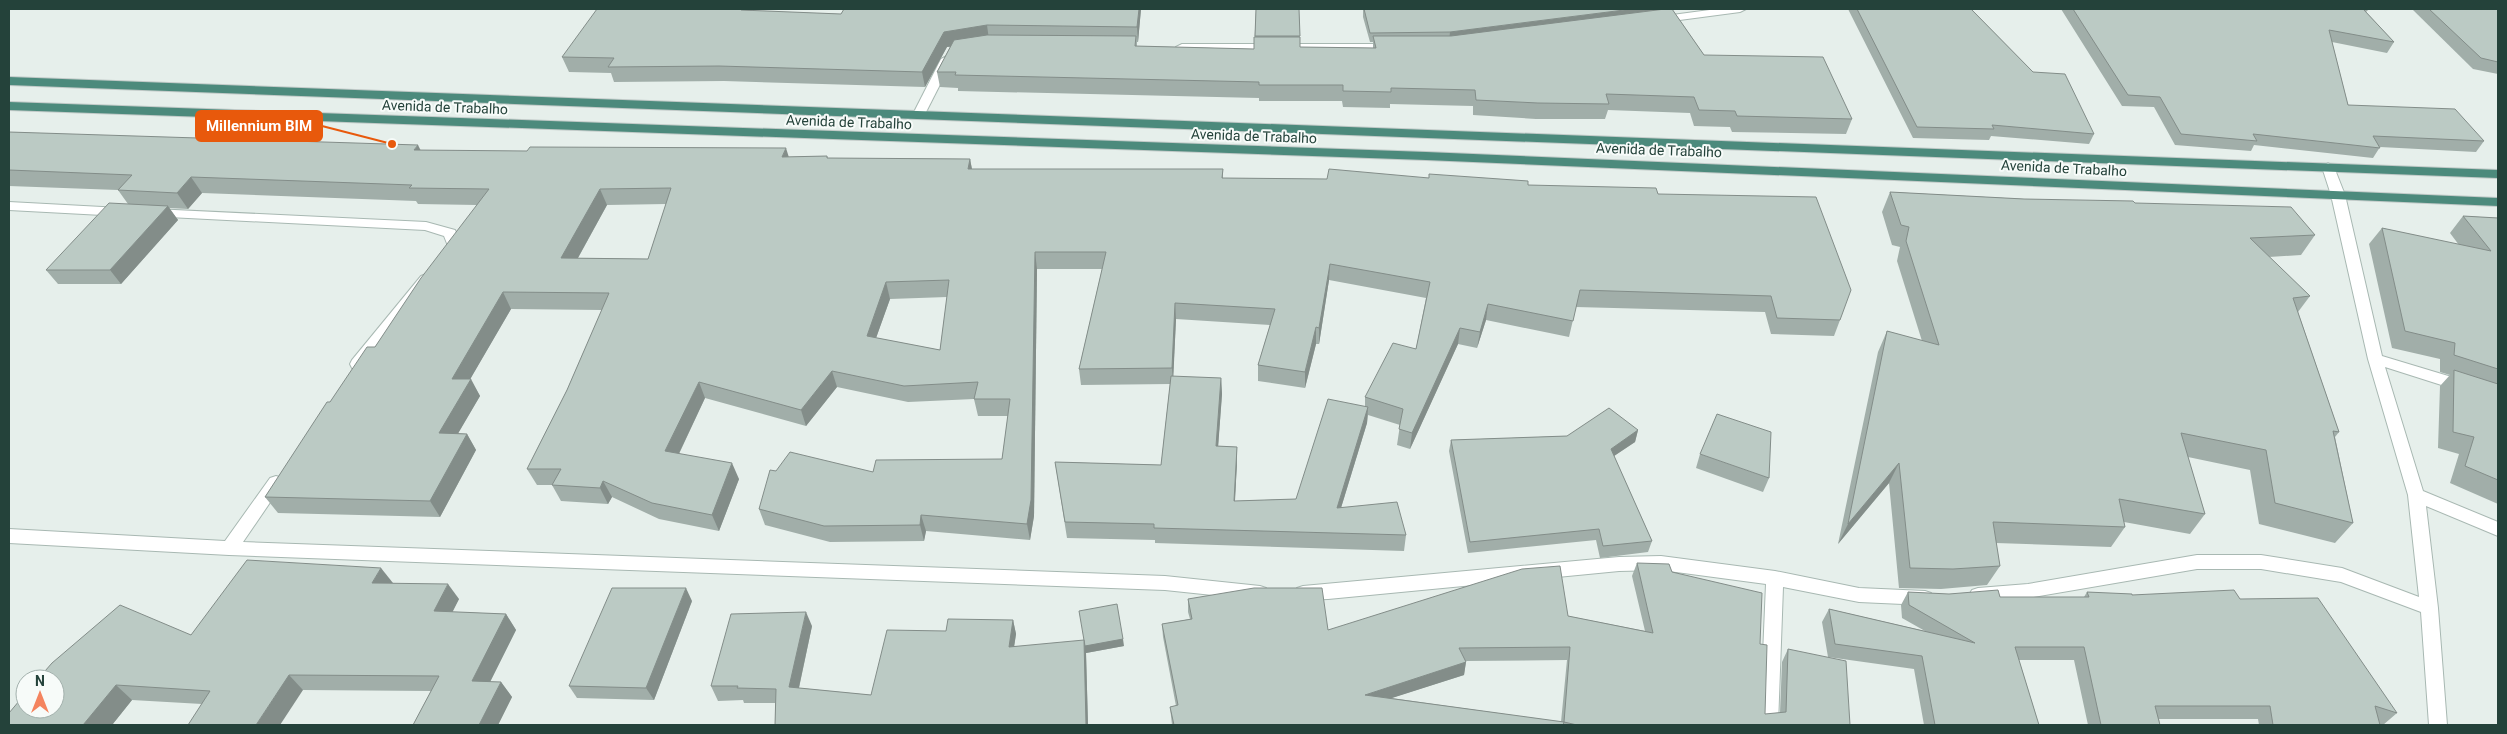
<svg xmlns="http://www.w3.org/2000/svg" width="2507" height="734" viewBox="0 0 2507 734" font-family="Roboto,sans-serif">
	<style>
		.lines { fill: none; stroke-linecap: round; stroke-linejoin: round }
		.minor-casing { stroke: #a8b8b2; stroke-width: 2 }
		.trunk-casing { stroke: #c2cac8; stroke-width: 2 }
		.minor { fill: #fff; fill-rule: evenodd }
		.trunk { fill: #4c8a7c; fill-rule: evenodd }
		.wall { fill: #a1aea9; fill-rule: evenodd }
		.shaded-wall { fill: #838d89 }
		.building { fill: #bbcac4; stroke: #838d89; fill-rule: evenodd }
		.labels { text-anchor: middle; dominant-baseline: central; stroke-width: 4; stroke-linejoin: round; paint-order: stroke }
		.street-label { font-size: 14px; fill: #24423a; stroke: #f7fbf9 }
		.leader { fill: none; stroke: #e8590c; stroke-width: 2 }
		.callout-dot { fill: #e8590c; stroke: #f7fbf9; stroke-width: 2 }
		.callout { fill: #e8590c; stroke: #e8590c; stroke-width: 2 }
		.callout-label { font-size: 15px; text-anchor: middle; font-weight: bold; fill: #fff }
	</style>
	<rect width="100%" height="100%" fill="#e6efeb"/>
	<g class="lines">
		<g class="minor-casing">
			<g id="minor">
				<path d="M1717,9H1746L1740,12L1657,23L1651,20L1657,17Z"/>
				<path d="M1182,44H1391L1397,47L1391,50L1178,49L1176,47Z"/>
				<path d="M947,56L953,59L925,114L919,118L915,117L913,114L941,59Z"/>
				<path d="M2328,163L2334,167L2345,195L2382,356L2498,391V403L2385,367L2423,491L2498,522V536L2426,506L2438,608L2447,725H2429L2421,612L2341,582L2261,569H2197L2028,598L1978,602L1972,600L1969,595L1972,590L1978,588L2028,584L2197,555H2261L2342,568L2419,597L2408,495L2368,359L2331,195L2322,167Z"/>
				<path d="M9,202L121,208L128,212L121,216L9,210Z"/>
				<path d="M154,209L426,222L455,230L462,247L453,258L448,259L441,255L448,246L444,236L425,230L149,216L147,213L149,210Z"/>
				<path d="M426,274L431,276L433,279L431,282L362,368H352L350,364L352,360L421,276Z"/>
				<path d="M276,476L282,478L284,482L243,542L1165,576L1260,586L1266,588L1269,593L1266,598L1260,600L1165,590L229,555L9,543V529L225,541L270,478Z"/>
				<path d="M1661,556L1775,571L1859,588L1925,591L1931,593L1934,598L1931,603L1925,605L1859,602L1783,587L1778,725H1760L1766,584L1661,570L1619,571L1328,599L1303,600L1297,598L1294,593L1297,588L1303,586L1619,557Z"/>
			</g>
		</g>
		<g class="trunk-casing">
			<g id="trunk">
				<path d="M9,77L2498,170V178L9,85Z"/>
				<path d="M9,102L1426,152L2498,198V206L1426,160L9,110Z"/>
			</g>
		</g>
		<use href="#minor" class="minor"/>
		<use href="#trunk" class="trunk"/>
	</g>
	<g class="wall">
		<path d="M844,9H1141L1138,42H1137V46L1254,49L1256,9H1299L1300,47L1373,48V42H1370L1363,17V9H1672L1704,55L1852,119L1846,134L1732,132L1730,127L1694,126L1690,113L1608,110L1605,119H1536L1473,115V106L1390,104V108L1343,107L1342,101H1259V98L958,91V88L940,87L937,72L950,47H947L925,87L724,81L614,82L611,73L569,72L562,57L752,10L751,11L841,14Z"/>
		<path d="M1848,9H1971L2094,134L2089,144L1991,136L1989,140L1913,138Z"/>
		<path d="M2061,9H2369L2366,12L2394,42L2387,53L2332,42L2348,105L2484,141L2476,152L2380,147L2373,158L2254,145L2251,151L2175,145L2154,107L2122,106Z"/>
		<path d="M2412,9H2498V74L2473,69Z"/>
		<path d="M9,132L420,150L789,157L827,156L828,158L970,159L972,169H1223V178L1327,179L1429,178L1658,194L1840,320L1834,336L1771,334L1765,312L1576,307L1569,337L1486,320L1477,348L1458,344L1410,449L1397,445L1400,425L1368,415L1367,423L1341,508L1406,535L1404,551L1155,543V540L1067,538L1055,462L1161,465L1170,384L1081,385L1079,369L1102,269H1037L1034,516L1030,540L926,531L924,541L830,542L765,525L759,509L776,471L873,472L1002,459L1008,416H978L974,399L908,402L837,387L806,426L705,398L679,454L739,479L719,531L659,519L612,497L608,504L561,501L552,485H537L527,469L567,390L602,310L511,309L470,379L480,396L458,433L467,434L476,450L440,517L278,513L265,497L330,402L375,347L477,205L418,204L416,201L202,193L188,209L169,208L178,220L121,284H58L46,270L128,204L118,190L9,186ZM666,204L648,259L578,258L607,205ZM1329,280L1426,298L1416,349L1365,397V406L1296,499L1235,501L1237,462V447L1218,446L1222,394L1221,378L1173,377L1176,319L1270,325L1258,365V381L1305,388L1316,344H1319ZM947,297L940,350L876,338L890,299Z"/>
		<path d="M1890,192L2024,199L2135,203L2315,235L2301,255L2269,257L2310,296L2298,312L2339,432L2335,437L2353,523L2335,543L2259,524L2250,470L2188,457L2205,514L2190,534L2124,522L2125,527L2111,547L1996,543L2000,566L1987,585L1941,589L1899,588L1889,483L1838,544L1878,352L1887,331L1922,341L1897,261L1900,247L1892,245L1882,212Z"/>
		<path d="M2463,216L2498,218V504L2450,483L2459,454L2438,448L2440,386L2450,375L2440,372V359L2392,348L2369,244L2382,228L2459,245L2450,233Z"/>
		<path d="M1638,430L1635,442L1614,456L1652,541L1648,552L1600,558L1596,540L1468,553L1449,451L1451,440L1567,436Z"/>
		<path d="M1700,454L1769,478L1763,492L1696,468Z"/>
		<path d="M1637,563L1672,572L1760,644L1765,714L1780,713L1782,662L1788,649L1850,725H1172L1170,707L1176,706L1163,637L1162,624L1190,619L1188,612V599L1328,630L1568,616L1645,631L1632,576ZM1567,660L1561,722L1391,698L1464,675L1466,661Z"/>
		<path d="M393,583L459,599L452,612L506,614L516,630L490,682H501L512,697L498,725H413L431,691L303,690L202,704L132,700L112,725H9L191,635Z"/>
		<path d="M1908,592L2000,597H2084L2087,592L2132,595L2240,599L2397,713L2383,725L2379,724L2380,725H2259L2258,719H2159L2160,725H2088L2074,660H2019L2039,725H1924L1914,669L1828,657L1822,622L1829,609L1925,631L1902,618L1901,605Z"/>
		<path d="M692,601L654,700L577,698L569,686Z"/>
		<path d="M1013,620L1016,634L1014,646H1124L1086,653L1088,725H775V703H744L743,700L718,701L711,686L812,626L799,688L871,695L946,631Z"/>
	</g>
	<g class="shaded-wall">
		<path d="M742,9H752V10L746,25L741,10Z"/>
		<path d="M1139,9H1141L1138,42L1137,27Z"/>
		<path d="M1633,9H1663L1449,41L1450,32Z"/>
		<path d="M987,25L989,40L947,47L925,87L922,72L944,32Z"/>
		<path d="M418,145L426,161L414,150Z"/>
		<path d="M786,148L791,164L782,157Z"/>
		<path d="M970,159L973,175L968,169Z"/>
		<path d="M191,177L202,193L188,209L177,193Z"/>
		<path d="M600,189L607,205L569,274L561,258Z"/>
		<path d="M168,206L178,220L121,284L110,270Z"/>
		<path d="M1035,252L1037,269L1034,516L1030,540L1027,524Z"/>
		<path d="M1330,264L1329,280L1319,344V328Z"/>
		<path d="M886,282L890,299L871,352L867,336Z"/>
		<path d="M503,292L511,309L461,395L452,379Z"/>
		<path d="M1175,303L1176,319L1173,384L1172,368Z"/>
		<path d="M1488,304L1486,320L1477,348L1480,332Z"/>
		<path d="M1316,327V344L1305,388V372Z"/>
		<path d="M1460,328L1458,344L1410,449L1412,433Z"/>
		<path d="M832,371L837,387L806,426L801,410Z"/>
		<path d="M1221,378L1222,394L1217,462L1216,446Z"/>
		<path d="M471,379L480,396L449,449L439,433Z"/>
		<path d="M699,382L705,398L672,468L665,451Z"/>
		<path d="M1368,407L1367,423L1336,524L1337,508Z"/>
		<path d="M1638,430L1635,442L1608,460L1611,449Z"/>
		<path d="M467,434L476,450L440,517L430,501Z"/>
		<path d="M1237,447V462L1234,517V501Z"/>
		<path d="M732,463L739,479L719,531L712,515Z"/>
		<path d="M1899,463L1889,483L1838,544L1848,524Z"/>
		<path d="M603,481L612,497L608,504L600,488Z"/>
		<path d="M921,515L926,531L924,541L920,525Z"/>
		<path d="M381,568L393,583H372Z"/>
		<path d="M448,584L459,599L445,627L434,611Z"/>
		<path d="M686,588L692,601L654,700L646,688Z"/>
		<path d="M806,612L812,626L796,701L789,687Z"/>
		<path d="M506,614L516,630L483,696L472,681Z"/>
		<path d="M1013,620L1016,634L1012,661L1009,647Z"/>
		<path d="M1123,639L1124,646L1086,653L1088,725H1086L1084,640Z"/>
		<path d="M1466,662L1464,675L1364,707L1365,695Z"/>
		<path d="M289,675L303,690L280,725H256Z"/>
		<path d="M501,682L512,697L498,725H479Z"/>
		<path d="M116,685L132,700L112,725H83Z"/>
	</g>
	<g class="building">
		<path d="M597,9H742L741,10L841,14L844,9H1139L1137,27L987,25L944,32L922,72L719,66L608,67L614,58L562,57Z"/>
		<path d="M1256,9H1299L1300,36H1255Z"/>
		<path d="M1364,9H1632L1450,32L1370,33Z"/>
		<path d="M1665,9H1672L1704,55L1823,57L1852,119L1737,116L1735,111L1699,110L1694,97L1606,94L1609,104L1538,103L1476,100L1475,90L1391,88V92L1343,91V85H1259V82L955,75L956,72H937L954,40L987,35L1136,36L1135,46L1254,49V37H1300V47L1376,48L1373,36H1451Z"/>
		<path d="M1857,9H1971L2033,72L2065,74L2094,134L1992,125L1994,129L1917,127Z"/>
		<path d="M2073,9H2365L2364,10L2394,42L2329,30L2348,105L2455,109L2484,141L2373,136L2380,148L2253,134L2257,141L2181,134L2160,97L2128,95Z"/>
		<path d="M2429,9H2498V62L2481,58Z"/>
		<path d="M9,132L418,145L414,150L527,151L530,147L786,148L782,157L827,156V158L970,159L968,169H1223L1222,178L1327,179L1329,169L1429,178V174L1528,181V185L1656,188L1658,194L1816,197L1851,290L1840,320L1777,318L1771,296L1580,290L1573,321L1488,304L1480,332L1460,328L1412,433L1399,429L1403,409L1365,397L1393,343L1416,349L1430,282L1330,264L1319,328L1316,327L1305,372L1258,365L1275,309L1175,303L1172,368L1079,369L1106,252H1035L1031,500L1027,524L921,515L920,525L824,526L759,509L770,470L776,471L790,452L873,472L876,460L1002,459L1010,399H974L978,382L904,386L832,371L801,410L699,382L665,451L732,463L712,515L652,503L603,481L600,488L552,485L561,469H527L567,390L609,293L503,292L452,379H471L439,433L467,434L430,501L265,497L327,402H330L367,347H375L421,278L489,189L409,188L412,185L191,177L177,193L118,190L132,175L9,170ZM671,188L648,259L561,258L600,189ZM949,280L940,350L867,336L886,282Z"/>
		<path d="M1890,192L2024,199L2133,201L2135,203L2291,207L2315,235L2250,238L2310,296L2293,298L2339,432L2333,431L2353,523L2275,503L2266,450L2181,433L2205,514L2119,499L2125,527L1993,522L2000,566L1953,569L1910,568L1899,463L1848,524L1887,331L1939,345L1906,241L1909,227L1901,225Z"/>
		<path d="M109,203L168,206L110,270H46Z"/>
		<path d="M2463,216L2498,218V369L2454,355L2455,343L2405,331L2382,228L2491,251Z"/>
		<path d="M2454,370L2498,384V480L2465,466L2474,437L2453,432Z"/>
		<path d="M1171,376L1221,378L1216,446L1237,447L1234,501L1296,499L1328,399L1368,407L1337,508L1397,502L1406,535L1154,528V524L1065,522L1055,462L1161,465Z"/>
		<path d="M1609,408L1638,430L1611,449L1652,541L1603,546L1599,529L1470,542L1451,440L1567,436Z"/>
		<path d="M1717,414L1771,432L1769,478L1700,454Z"/>
		<path d="M247,560L381,568L372,583L448,584L434,611L506,614L472,681L501,682L479,725H413L439,676L289,675L256,725H188L210,691L116,685L83,725H9V713L25,694V709H55V679H38L52,663L120,605L191,635Z"/>
		<path d="M1637,563L1669,564L1672,572L1762,593L1760,644L1767,645L1765,714L1786,712L1788,649L1846,661L1850,725H1577L1564,722L1563,725H1174L1170,707L1178,705L1162,624L1192,619L1188,599L1254,588H1322L1328,630L1522,569L1560,566L1568,616L1653,633ZM1570,647L1564,722L1365,695L1466,662L1459,648Z"/>
		<path d="M612,588H686L646,688L569,686Z"/>
		<path d="M1998,590L2000,597H2089L2087,592L2132,594V595L2234,590L2240,599L2318,598L2397,713L2375,706L2380,725H2273L2270,706H2155L2160,725H2101L2084,647H2015L2039,725H1935L1922,656L1835,644L1829,609L1975,643L1909,605L1908,592L1949,594Z"/>
		<path d="M1117,604L1123,639L1085,646L1079,611Z"/>
		<path d="M806,612L789,687L871,695L887,630L946,631L948,619L1013,620L1009,647L1084,640L1086,725H775L776,689L737,688L738,686H711L731,614Z"/>
	</g>
	<g class="labels">
		<g class="street-label">
			<text transform="translate(445 107) rotate(2)">Avenida de Trabalho</text>
			<text transform="translate(849 122) rotate(2)">Avenida de Trabalho</text>
			<text transform="translate(1254 136) rotate(2)">Avenida de Trabalho</text>
			<text transform="translate(1659 150) rotate(2)">Avenida de Trabalho</text>
			<text transform="translate(2064 168) rotate(3)">Avenida de Trabalho</text>
		</g>
	</g>
	<path class="leader" d="M392 144L322 126"/>
	<circle class="callout-dot" cx="392" cy="144" r="5"/>
	<rect class="callout" x="196" y="111" width="126" height="30" rx="5"/>
	<g class="callout-label">
		<text x="259" y="131">Millennium BIM</text>
	</g>
	<rect width="2507" height="734" fill="none" stroke="#24423a" stroke-width="20"/>
	<g transform="translate(40 694)"><circle r="24" fill="#f7fbf9" stroke="#a3b1ad"/>
	<path d="M0-4L9 19L0 12L-9 19Z" fill="#f4845f"/>
	<text y="-8" font-size="14" font-weight="bold" text-anchor="middle" fill="#24423a">N</text>
	</g>
</svg>
